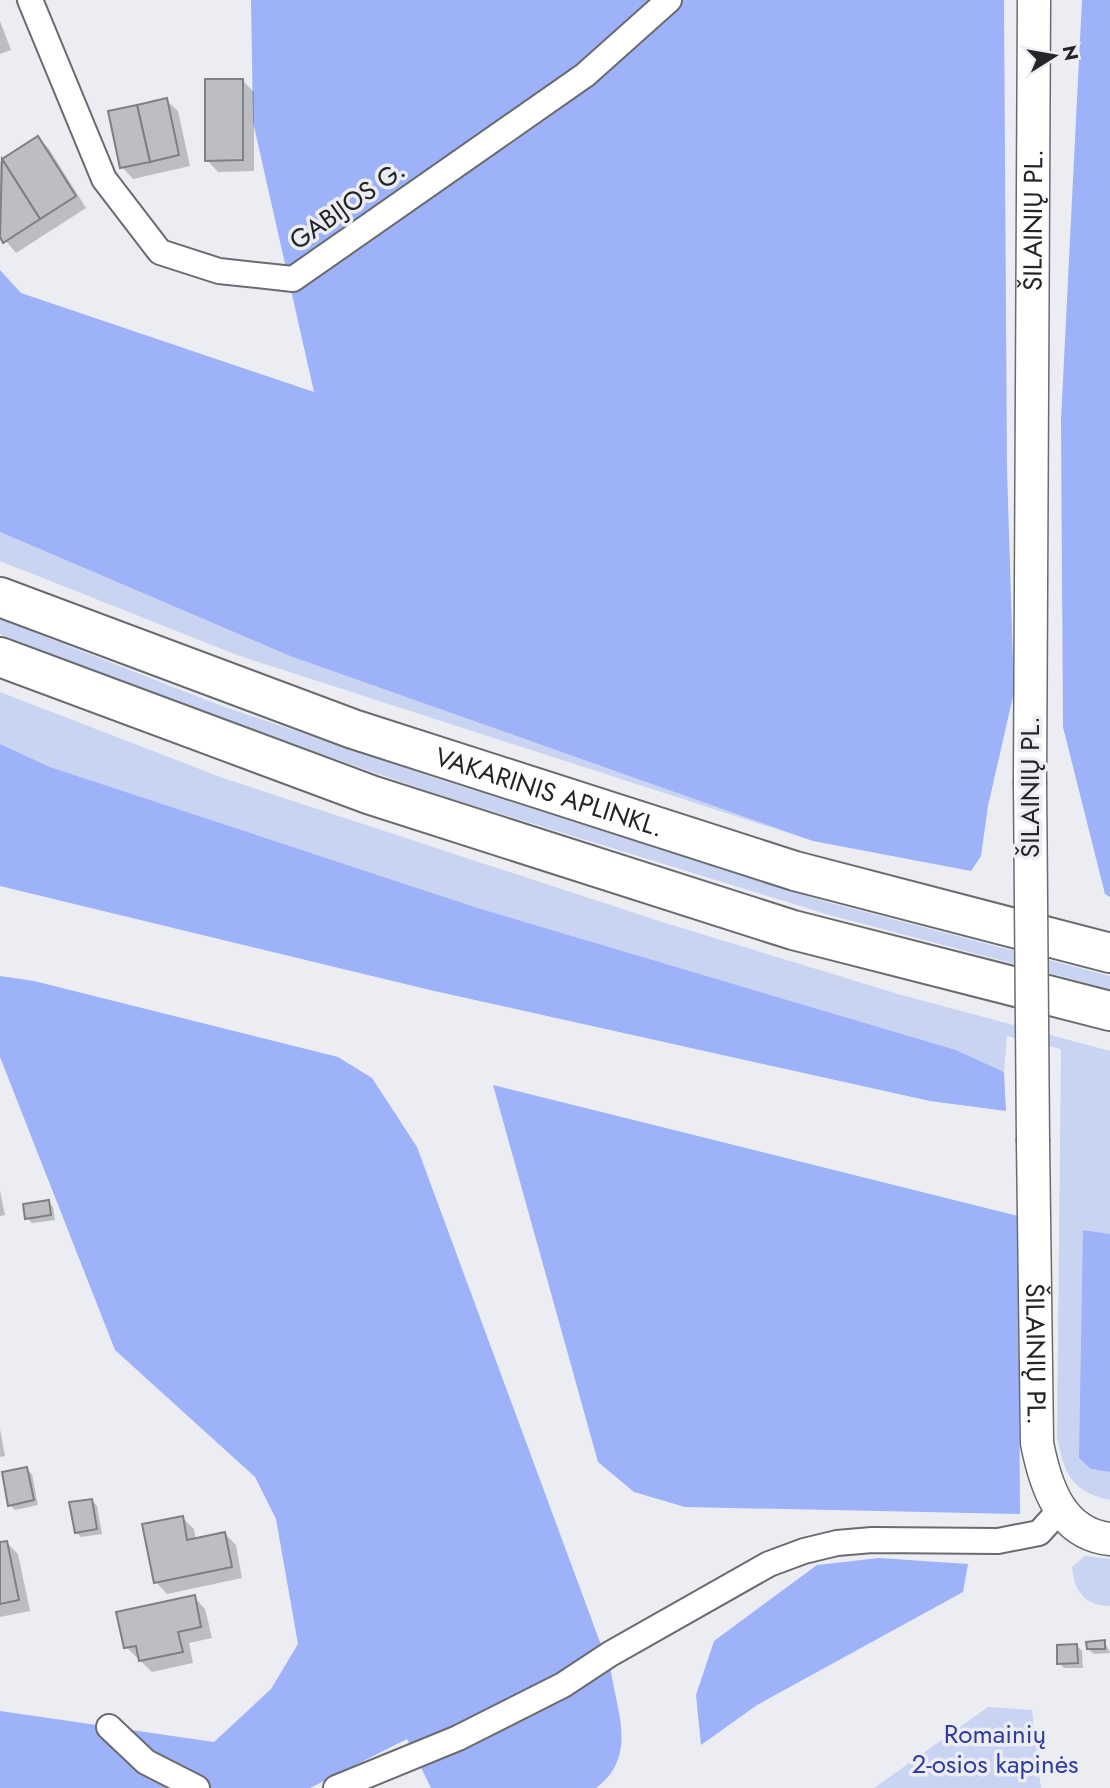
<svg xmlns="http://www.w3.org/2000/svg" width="1110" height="1788" viewBox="0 0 1110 1788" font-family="Jost,sans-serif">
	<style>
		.green { fill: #c9d3f2 }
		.forest { fill: #9db2f8 }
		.shadow { fill: #0003 }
		.building { fill: #bdbec3; stroke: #7f8084; stroke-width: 2 }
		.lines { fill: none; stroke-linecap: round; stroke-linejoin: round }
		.minor-casing { stroke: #696b6f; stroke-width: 28 }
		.tertiary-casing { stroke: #696b6f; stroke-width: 35 }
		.trunk-casing { stroke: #696b6f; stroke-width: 42 }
		.minor { stroke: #fff; stroke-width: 24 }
		.tertiary { stroke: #fff; stroke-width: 32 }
		.trunk { stroke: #fff; stroke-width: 38 }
		.tertiary-bridge-casing { stroke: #696b6f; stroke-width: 35; stroke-linecap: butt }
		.tertiary-bridge { stroke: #fff; stroke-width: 32 }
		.labels { text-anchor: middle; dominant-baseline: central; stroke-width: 7; stroke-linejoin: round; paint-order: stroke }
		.street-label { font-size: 26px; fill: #242526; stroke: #ecedf2 }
		.park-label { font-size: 26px; fill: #2f3da0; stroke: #ecedf2 }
	</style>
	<rect width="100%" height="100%" fill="#ecedf2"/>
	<g class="green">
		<path d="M0,532L290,656L813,841L237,655L0,561Z"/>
		<path d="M0,619L219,705L441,780L827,902L1110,976V989L826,914L443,796L211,717L0,634Z"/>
		<path d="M0,692L223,778L662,922L898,994L1110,1051V1234L1084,1230L1091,1469L1110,1472V1500C1070,1491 1065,1474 1057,1437L1061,1049L1007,1036L1004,1072L956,1050L481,909L50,767L0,744Z"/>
		<path d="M1085,1556L1110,1559V1606C1085,1606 1074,1591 1072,1567Z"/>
		<path d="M988,1707L1032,1710L1041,1788H874Z"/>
	</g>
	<g class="forest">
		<path d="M251,0H1004L1007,470L1014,692L988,806L981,856L971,871L813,841L290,656L0,532V270L21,293L314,392L253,122Z"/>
		<path d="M1082,0H1110V897L1105,894L1063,727L1061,420Z"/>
		<path d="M0,744L50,767L481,909L956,1050L1004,1072L1006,1111L930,1101L430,990L0,886Z"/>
		<path d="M0,976L34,981L338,1057L372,1078L417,1147L611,1672C618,1715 637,1757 596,1788H431L407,1739L310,1788H0V1711L214,1742L271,1689L298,1644L276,1519L255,1477L115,1350L0,1057Z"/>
		<path d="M493,1085L1018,1216L1020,1514L685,1507L634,1492L598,1462Z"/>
		<path d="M1083,1230L1110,1234V1472L1091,1469L1079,1458Z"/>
		<path d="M879,1558L968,1564L963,1592L757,1705L701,1745L696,1695L714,1641L817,1565Z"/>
	</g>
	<g class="shadow">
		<path d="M0,21L11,50L0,54Z"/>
		<path d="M242,80L254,92V171L218,172L207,160Z"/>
		<path d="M166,100L178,111L190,166L133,179L122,167Z"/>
		<path d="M38,138L49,149L86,208L16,253L0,234V162Z"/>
		<path d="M0,1191L5,1215L0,1216Z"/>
		<path d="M48,1202L53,1207L55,1220L32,1223L27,1218Z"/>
		<path d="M0,1429L5,1456L0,1457Z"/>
		<path d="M26,1469L32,1474L38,1505L15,1510L10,1505Z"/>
		<path d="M92,1500L97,1506L102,1534L81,1537L76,1532Z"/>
		<path d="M182,1517L194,1529L196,1540L225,1534L236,1545L242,1578L167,1594L156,1582Z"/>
		<path d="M7,1543L18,1554L30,1611L0,1617V1544Z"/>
		<path d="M194,1597L205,1609L212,1638L189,1643L193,1663L152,1672L126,1647Z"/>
		<path d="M1105,1642L1110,1653L1094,1654L1088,1649Z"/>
		<path d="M1077,1646L1082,1651L1083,1668H1064L1059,1663Z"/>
	</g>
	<g class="building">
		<path d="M205,79H243V160L205,161Z"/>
		<path d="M167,98L179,155L150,162L137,105Z"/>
		<path d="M137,105L150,162L120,168L108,111Z"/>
		<path d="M38,136L76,196L40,219L2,159Z"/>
		<path d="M2,159L40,219L3,243L0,237Z"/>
		<path d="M49,1200L51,1215L25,1219L23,1204Z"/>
		<path d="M27,1467L34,1500L8,1506L2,1472Z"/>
		<path d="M92,1499L97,1529L75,1533L69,1502Z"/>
		<path d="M183,1516L187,1540L225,1532L232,1567L154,1583L142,1524Z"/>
		<path d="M7,1541L19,1600L0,1604V1542Z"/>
		<path d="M195,1595L201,1627L178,1632L183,1652L139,1661L136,1646L124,1648L116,1612Z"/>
		<path d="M1105,1640V1649H1087L1086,1642Z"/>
		<path d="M1077,1644L1078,1663L1057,1664V1645Z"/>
	</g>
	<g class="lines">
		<g class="minor-casing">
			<g id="minor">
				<path d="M30,0L104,179L160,252L219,271L293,279L585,75L669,0"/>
				<path d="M109,1727L146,1762L197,1788"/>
				<path d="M336,1788L458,1738L563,1685L610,1654L769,1564L804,1551L837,1543L872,1540L998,1541L1039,1533L1059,1511"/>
			</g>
		</g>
		<g class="tertiary-casing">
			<g id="tertiary">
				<path id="s1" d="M1030,782L1034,0"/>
				<path id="s2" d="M1033,1142L1037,1443C1045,1484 1060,1534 1110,1539"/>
			</g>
		</g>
		<g class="trunk-casing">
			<g id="trunk">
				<path id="s3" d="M0,597L353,729L795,871L1110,953"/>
				<path d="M0,657L371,795L793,930L1110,1011"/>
			</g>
		</g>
		<use href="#minor" class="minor"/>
		<use href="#tertiary" class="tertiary"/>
		<use href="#trunk" class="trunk"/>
		<g class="tertiary-bridge-casing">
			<path id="tertiary-bridge" d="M1030,782L1033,1142"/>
		</g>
		<use href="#tertiary-bridge" class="tertiary-bridge"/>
	</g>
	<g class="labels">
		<g class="street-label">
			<text transform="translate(347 205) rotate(-35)">GABIJOS G.</text>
			<text stroke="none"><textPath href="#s1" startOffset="562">ŠILAINIŲ PL.</textPath></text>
			<text transform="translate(1030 787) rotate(-90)">ŠILAINIŲ PL.</text>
			<text stroke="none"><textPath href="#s3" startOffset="583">VAKARINIS APLINKL.</textPath></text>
			<text stroke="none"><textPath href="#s2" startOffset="212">ŠILAINIŲ PL.</textPath></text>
		</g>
		<g class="park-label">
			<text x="995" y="1734">Romainių<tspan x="995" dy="30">2-osios kapinės</tspan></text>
		</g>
	</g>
	<g transform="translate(1054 56) rotate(79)" stroke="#ecedf2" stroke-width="5" paint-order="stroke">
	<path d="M0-5L12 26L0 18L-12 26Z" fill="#242526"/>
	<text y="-10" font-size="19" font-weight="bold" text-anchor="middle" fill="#242526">N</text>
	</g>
</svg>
